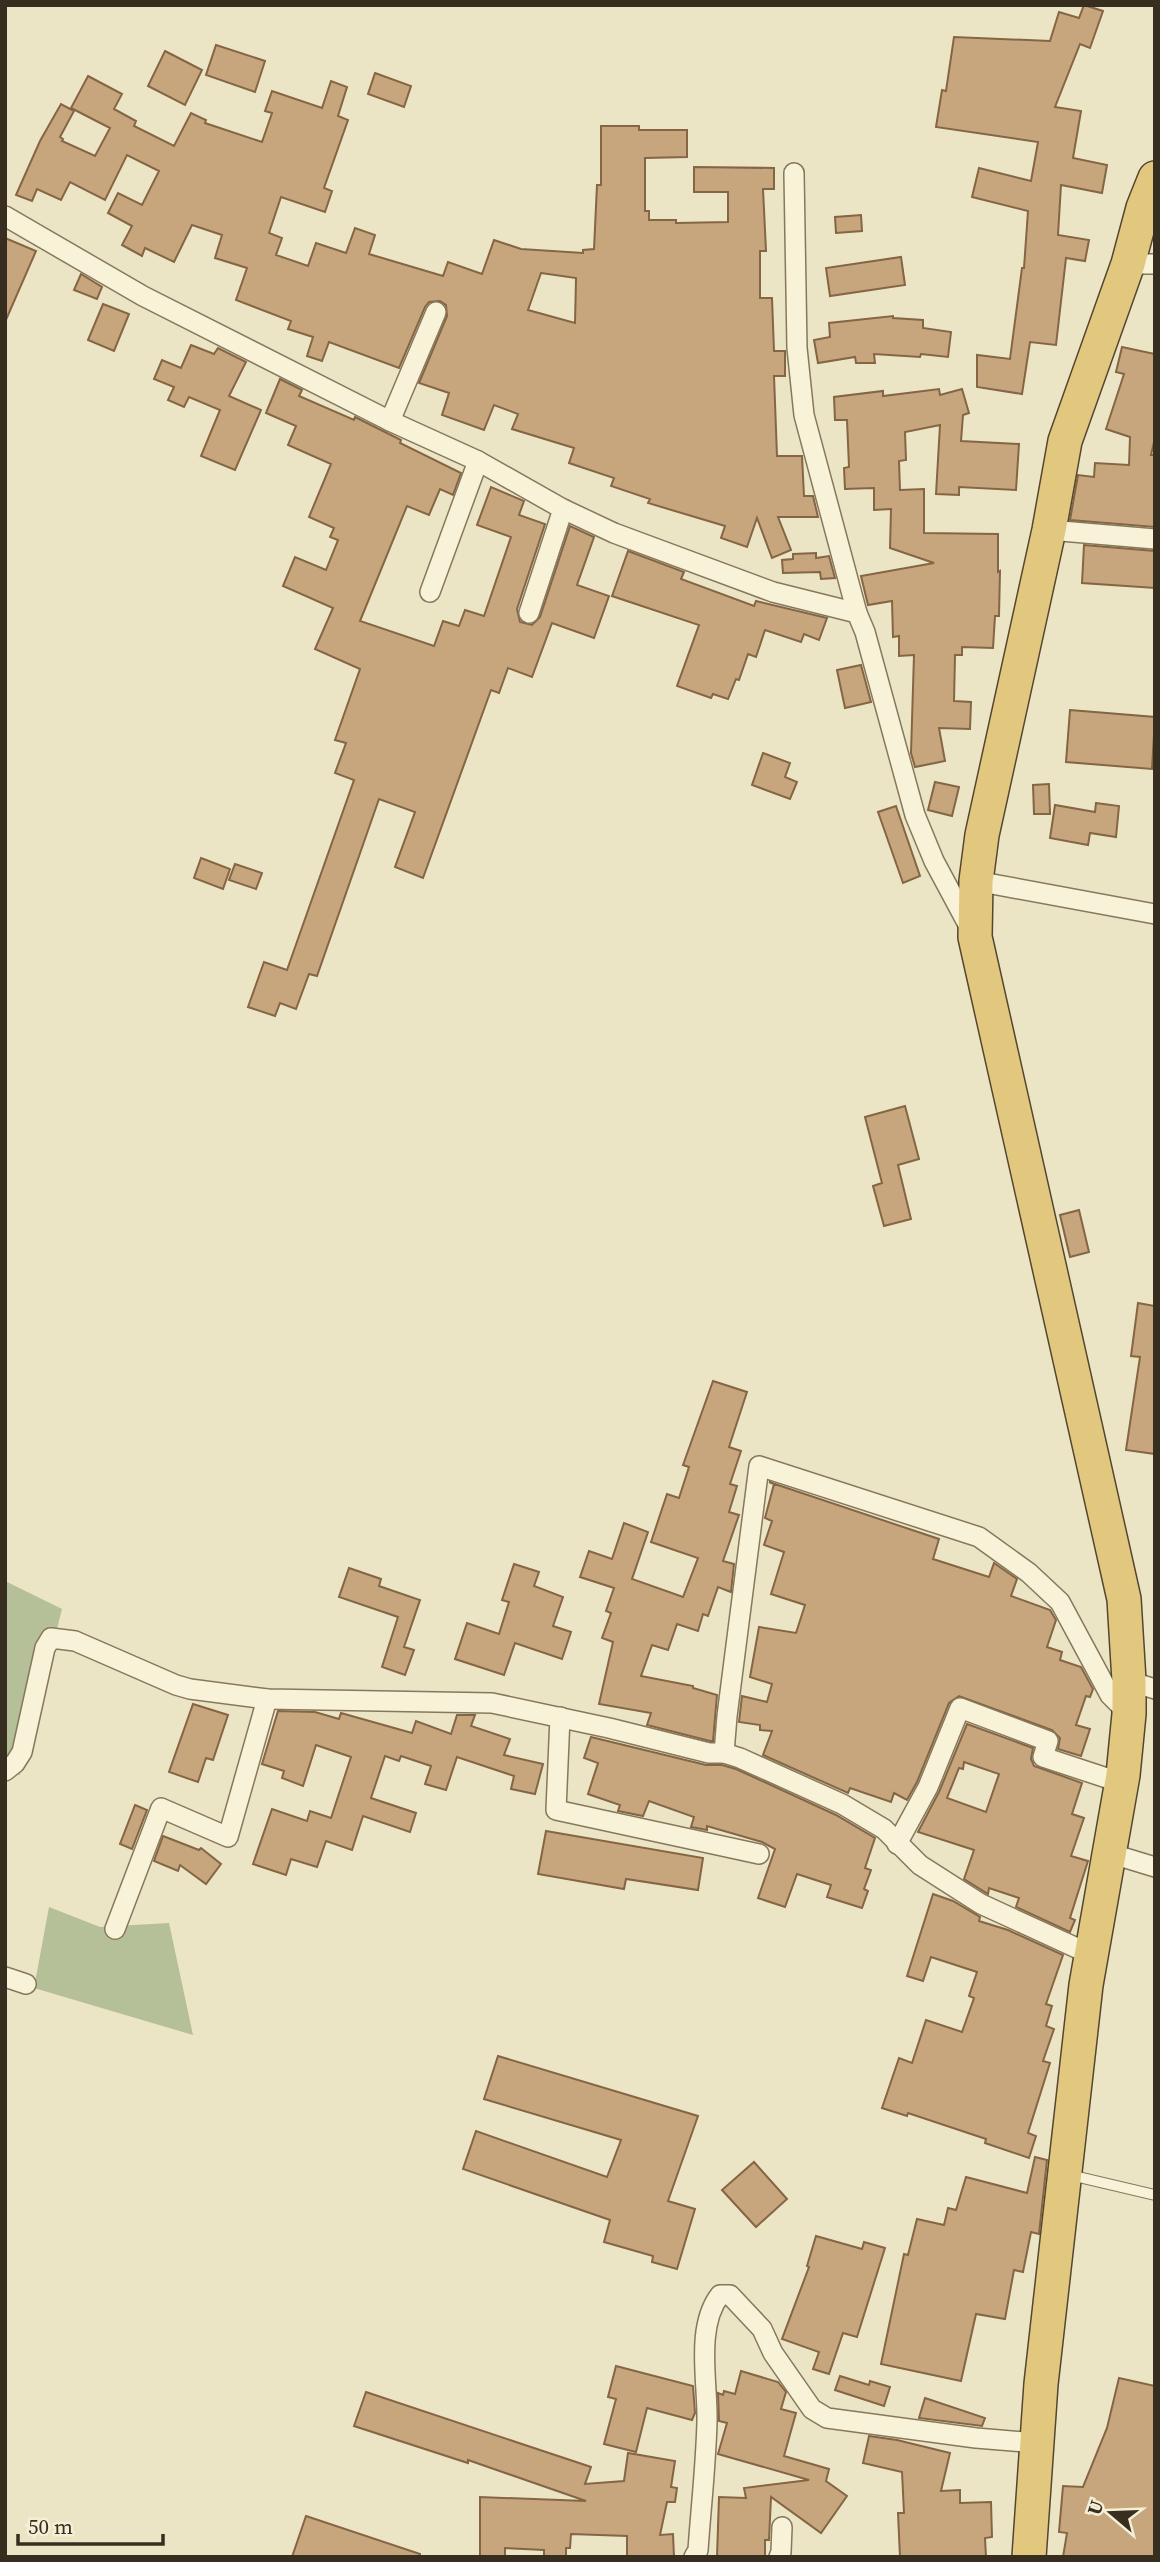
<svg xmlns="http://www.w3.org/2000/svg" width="1160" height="2562" viewBox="0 0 1160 2562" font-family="'Source Serif 4',serif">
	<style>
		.cemetery { fill: #b5bf98 }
		.building { fill: #c8a67d; stroke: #846544; stroke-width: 2; fill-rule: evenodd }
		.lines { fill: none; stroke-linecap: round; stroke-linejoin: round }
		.service-casing { stroke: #86785c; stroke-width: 12 }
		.minor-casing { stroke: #86785c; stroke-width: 22 }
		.trunk-casing { stroke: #544630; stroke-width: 36 }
		.service { stroke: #f7f2d8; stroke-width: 10 }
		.minor { stroke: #f7f2d8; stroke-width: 19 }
		.trunk { stroke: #e2c87e; stroke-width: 33 }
	</style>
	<rect width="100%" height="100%" fill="#ece5c5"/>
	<g class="cemetery">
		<path d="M5,1581L62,1609L20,1775L5,1770Z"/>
		<path d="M49,1907L100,1927L169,1923L193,2035L34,1988Z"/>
	</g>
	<g class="building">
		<path d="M1084,5L1103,11L1090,48L1080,44L1055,107L1081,111L1073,158L1107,165L1102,193L1061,185L1058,235L1089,240L1085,261L1066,258L1056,345L1030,342L1022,394L977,387V355L1010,359L1022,268H1024L1028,211L972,197L979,168L1031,181L1038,142L936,127L942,90L946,91L954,37L1050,41L1059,12L1079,18Z"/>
		<path d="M216,45L265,61L255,92L206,75Z"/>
		<path d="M165,51L202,70L185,105L148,86Z"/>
		<path d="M375,73L411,86L404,107L368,94Z"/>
		<path d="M88,76L122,94L114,109L136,121L134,126L174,146L191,113L206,120L205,123L262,142L272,113L265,111L272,91L322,108L331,81L347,87L338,116L348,120L324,188L332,191L325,212L281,197L269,233L282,238L276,255L308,266L316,243L346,253L355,228L375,235L369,254L443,276L448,262L482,274L494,240L521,249L583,253V250L594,249L597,185H601V126H639V130H687V157L645,158V211H649V220H676V223L728,222V192H694V167L774,168V189H763L766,251H760V298H772L774,351H785V376H774L777,456H802L804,496H813L818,517H778L791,550L772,558L757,518L747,547L721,538L725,526L648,503L650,499L611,486L614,478L569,463L574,448L512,429L518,414L494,405L484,430L442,415L449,393L419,383L447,316L446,305L440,301L429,302L425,307L399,368L329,342L322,361L307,356L313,337L288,329L291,321L236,300L247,268L215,258L222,235L192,225L174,262L145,248L142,256L122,245L132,226L108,213L118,193L142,205L159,171L127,155L105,200L70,182L61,200L37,189L32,201L16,195L40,141L61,104L74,111L60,137L63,139L62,141L95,156L110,128L71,108ZM541,273L576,278L575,323L528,310Z"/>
		<path d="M861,215L862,231L836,233L835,217Z"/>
		<path d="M5,238L36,251L5,322Z"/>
		<path d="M901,257L905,285L830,296L826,268Z"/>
		<path d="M81,274L102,287L97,299L74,290Z"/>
		<path d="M103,304L129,314L114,351L88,340Z"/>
		<path d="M893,316V318L923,320V328L951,332L948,357L921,354L920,357L874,354L875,363H856L855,357L818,363L814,340L830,337L829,323Z"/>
		<path d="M191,345L214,354L218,348L246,362L229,396L261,410L235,470L201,456L220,410L189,397L184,407L168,400L174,387L154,379L162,360L181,368Z"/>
		<path d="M1122,347L1155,354V438L1151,455H1155V527L1070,520L1078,475L1094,477L1095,463L1129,465L1130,437L1106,429L1124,374L1116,372Z"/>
		<path d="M280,379L302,390L299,396L354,420L355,417L401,440L400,443L461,473L453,495L440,489L429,515L407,506L360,621L434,646L443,621L459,626L465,610L484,616L511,537L477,525L491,487L524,501L519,515L545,524L517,609L520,622L532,625L540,617L570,526L594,537L577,585L609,596L594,638L552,623L532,677L508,668L499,693L491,690L423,878L395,867L415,812L379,799L317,976L309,974L296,1009L280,1003L275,1016L248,1007L264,962L287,970L354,780L335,773L346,743L335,740L360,669L315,649L333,608L283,586L295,557L326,570L338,540L330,537L334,528L309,517L331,464L288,445L296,426L266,413Z"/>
		<path d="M939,389L940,395L962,389L969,413L963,415L961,441L1019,444L1016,490L959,487V495L936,494L940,425L905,432L906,460L899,461L900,490L924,489V533L998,534V572L1000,571L999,616H995L993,648L962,647V655H955L954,701L971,702L970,729L939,728L945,761L915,767L911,753L914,655L899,656V636L893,637L892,601L868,605L861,576L934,563L890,548L891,509L874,510V488L845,489L844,468L849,467L847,420H835L834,397L883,391V396Z"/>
		<path d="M1084,545L1155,551V588L1082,583Z"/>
		<path d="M628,551L684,572L681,579L754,606L756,601L827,618L819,640L804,634L801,642L765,630L756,657L748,654L739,680L736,679L728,699L713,694L711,698L677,686L699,625L612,596Z"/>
		<path d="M816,553V558L829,556L835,578L821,579L820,572L783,573L782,560L793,559V554Z"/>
		<path d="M861,665L871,702L845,708L837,670Z"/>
		<path d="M1070,710L1155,717L1152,769L1066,762Z"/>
		<path d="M763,753L790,763L785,777L797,782L790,799L752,785Z"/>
		<path d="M935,782L959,787L952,816L928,810Z"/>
		<path d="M1049,784L1050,814H1034L1033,785Z"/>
		<path d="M1096,803L1119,806L1116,837L1090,833L1088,845L1050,838L1055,805L1095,812Z"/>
		<path d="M896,806L920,876L903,883L878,812Z"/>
		<path d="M201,858L230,869L223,889L194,878Z"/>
		<path d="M235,864L262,873L256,889L229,880Z"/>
		<path d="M905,1106L919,1159L898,1165L911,1219L884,1226L873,1186L882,1183L865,1117Z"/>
		<path d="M1079,1210L1089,1252L1070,1257L1060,1215Z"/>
		<path d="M1138,1303L1155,1306V1454L1126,1450L1140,1357L1131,1356Z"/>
		<path d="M713,1381L747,1392L729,1447L741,1451L730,1484L737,1486L729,1512L739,1515L723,1561L734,1564L731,1592L718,1587L708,1616L703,1614L698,1631L677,1624L668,1650L652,1645L641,1676L693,1686V1688L717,1695L713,1741H710L647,1725L651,1713L599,1704L613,1642L602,1638L611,1613L606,1611L614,1588L580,1577L589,1551L612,1559L624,1523L648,1532L632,1579L683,1597L698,1558L651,1542L667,1494L679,1498L689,1467L683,1465Z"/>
		<path d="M769,1482L939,1539L933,1559L989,1577L994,1563L1017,1579L1011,1596L1050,1610L1056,1620L1047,1647L1062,1652L1060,1660L1081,1667L1093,1689L1090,1697L1086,1696L1076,1725L1090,1729L1081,1756L1058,1749L1060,1738L1052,1730L959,1696L949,1703L917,1782L907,1800L894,1793L891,1802L850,1788L848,1793L763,1755L772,1731L760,1730V1725L739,1722L742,1696L767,1702L772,1684L750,1677L759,1627L796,1633L805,1605L771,1594L784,1552L764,1545L772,1521L765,1518L774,1484Z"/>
		<path d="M514,1564L539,1572L534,1586L563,1597L553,1626L571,1632L562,1659L515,1643L504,1675L455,1659L467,1623L499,1634L509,1602L502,1600Z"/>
		<path d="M349,1568L381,1579L379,1586L420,1600L404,1647L414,1650L405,1675L382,1667L398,1617L339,1597Z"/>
		<path d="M193,1704L228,1715L213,1760L206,1758L198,1782L169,1772Z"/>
		<path d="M278,1711L315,1712L339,1719L341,1713L412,1733L416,1721L451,1734L457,1715H475L471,1726L510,1739L504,1755L543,1764L535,1794L511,1789L514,1776L457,1757L446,1790L425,1784L431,1766L401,1756L399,1761L385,1756L371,1798L416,1813L410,1832L363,1816L352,1850L326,1841L317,1867L291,1859L286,1875L253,1864L272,1809L307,1821L310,1811L331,1818L351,1757L316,1745L303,1786L282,1778L284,1771L262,1764Z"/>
		<path d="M967,1724L1033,1748L1031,1759L1034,1766L1082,1783L1072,1814L1084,1818L1071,1856L1088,1861L1070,1918L1075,1920L1070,1932L1016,1907L1019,1898L989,1888L988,1894L964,1879L974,1850L918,1832L939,1792ZM964,1762L999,1774L986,1812L947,1798L959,1768L963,1769Z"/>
		<path d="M591,1737L706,1765H722L736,1769L836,1815L875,1838L865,1868L871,1870L864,1889L868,1891L862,1908L827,1897L831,1885L797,1874L785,1907L758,1898L775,1849L762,1842L707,1826V1830L691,1827L694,1817L649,1801L643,1816L618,1811L620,1805L588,1794L598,1763L584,1758Z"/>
		<path d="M135,1805L147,1810L132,1849L120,1844Z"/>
		<path d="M546,1831L703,1858L698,1890L626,1879L624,1889L538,1874Z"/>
		<path d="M163,1836L199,1850L201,1848L221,1864L206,1884L180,1865L178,1871L154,1861Z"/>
		<path d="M933,1894L953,1901L980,1917L979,1921L1008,1930L1063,1955L1046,2004L1052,2006L1046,2026L1054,2029L1043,2061L1050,2063L1028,2133L1036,2136L1029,2158L985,2143L986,2139L908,2113L907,2116L882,2108L899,2058L912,2063L926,2020L962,2032L974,1998L969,1996L977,1972L931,1957L923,1981L907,1976Z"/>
		<path d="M498,2056L698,2116L668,2201L695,2209L677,2269L652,2262L653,2256L604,2242L610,2220L463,2169L476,2131L607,2177L621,2140L484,2099Z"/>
		<path d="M1035,2157L1047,2160L1039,2234L1031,2232L1023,2272L1014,2270L1005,2319L976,2314L961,2381L881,2364L904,2254L908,2255L917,2219L944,2225L948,2208L956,2210L966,2177L1027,2193Z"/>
		<path d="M754,2162L787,2199L756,2227L722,2190Z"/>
		<path d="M816,2236L862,2249L864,2242L885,2248L857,2337L843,2333L829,2374L813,2369L819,2352L782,2339L809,2267L807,2266Z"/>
		<path d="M616,2366L693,2386L695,2413L692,2420L647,2408L636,2452L604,2444L616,2399L608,2397Z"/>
		<path d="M741,2371L778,2382L786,2392L781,2409L796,2413L784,2456L829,2469L826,2481L847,2496L821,2533L771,2497L769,2540H765V2557H717L719,2497L746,2498L744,2488L809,2480L718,2454L727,2423L719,2421L718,2393L723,2395L724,2391L735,2394Z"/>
		<path d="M840,2376L869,2385L870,2381L890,2387L884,2406L835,2390Z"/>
		<path d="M1119,2378L1155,2386V2557H1063L1067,2533L1059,2532L1063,2486L1083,2487L1107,2428Z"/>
		<path d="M366,2392L591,2467L585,2484L624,2481L628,2453L675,2461L671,2487L677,2488L675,2502H667L660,2535L673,2534L674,2557H627V2536L571,2534L570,2548H566V2557H544V2550L505,2548V2557H480V2497L586,2501L468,2460V2463L354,2426Z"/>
		<path d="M925,2398L985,2418L982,2426L919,2418Z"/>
		<path d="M869,2436L897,2440L950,2453L941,2491L960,2490V2503L991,2502L992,2537L985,2538L986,2557H900L898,2513H904L902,2472L863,2463Z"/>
		<path d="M306,2516L420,2554V2557H292Z"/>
	</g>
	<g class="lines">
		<g class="service-casing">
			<path id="service" d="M1070,2175L1155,2195"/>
		</g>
		<g class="minor-casing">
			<g id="minor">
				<path d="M794,173L797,348L804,415L857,613"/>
				<path d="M5,216L143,296L390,421L478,461L563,509L614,533L773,592L857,613L865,632L915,815L934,861L971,930"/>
				<path d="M1128,264H1155"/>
				<path d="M390,421L436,312"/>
				<path d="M1049,530L1155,539"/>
				<path d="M430,592L478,461"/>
				<path d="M529,613L563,509"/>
				<path d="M976,881L1155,914"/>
				<path d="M1129,1681L1155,1689"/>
				<path d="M560,1717L556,1810L759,1854"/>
				<path d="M724,1753L727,1716L759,1466L979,1537L1029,1573L1060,1602L1110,1695L1129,1714"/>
				<path d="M5,1771L15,1763L22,1752L45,1648L51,1638L75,1641L176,1685L190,1689L267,1699L492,1703L609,1728L709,1753H724L740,1758L842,1804L884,1829L920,1865L981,1904L1092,1955"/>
				<path d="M897,1844L928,1787L960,1708L1048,1741L1043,1757L1122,1783"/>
				<path d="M1109,1853L1155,1867"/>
				<path d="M115,1929L161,1808L228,1837L267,1699"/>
				<path d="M5,1977L26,1984"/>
				<path d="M694,2557L698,2550C701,2507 706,2464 707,2421C708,2383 695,2327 720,2295H730L762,2329L773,2353L812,2409L827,2418L976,2438L1037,2443"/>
				<path d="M779,2557L781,2552L782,2527"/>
			</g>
		</g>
		<g class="trunk-casing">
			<path id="trunk" d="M1029,2557L1041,2384L1086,1985L1123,1775L1129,1714V1681L1124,1599L975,937L976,881L982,835L1049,530L1065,441L1128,264L1143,208L1155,178"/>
		</g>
		<use href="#service" class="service"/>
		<use href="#minor" class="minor"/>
		<use href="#trunk" class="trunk"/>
	</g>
	<rect width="1160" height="2562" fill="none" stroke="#372e1f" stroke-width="14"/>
	<g transform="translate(1111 2513) rotate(289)" stroke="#f4efd5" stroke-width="5" paint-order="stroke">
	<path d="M0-5L12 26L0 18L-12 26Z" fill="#372e1f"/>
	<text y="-10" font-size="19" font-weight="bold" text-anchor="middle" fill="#372e1f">U</text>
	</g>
	<path d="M18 2534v10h145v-10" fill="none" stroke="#372e1f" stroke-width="3.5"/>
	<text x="28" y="2534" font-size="21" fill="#372e1f" stroke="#f4efd5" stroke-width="5" paint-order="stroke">50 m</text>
</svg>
